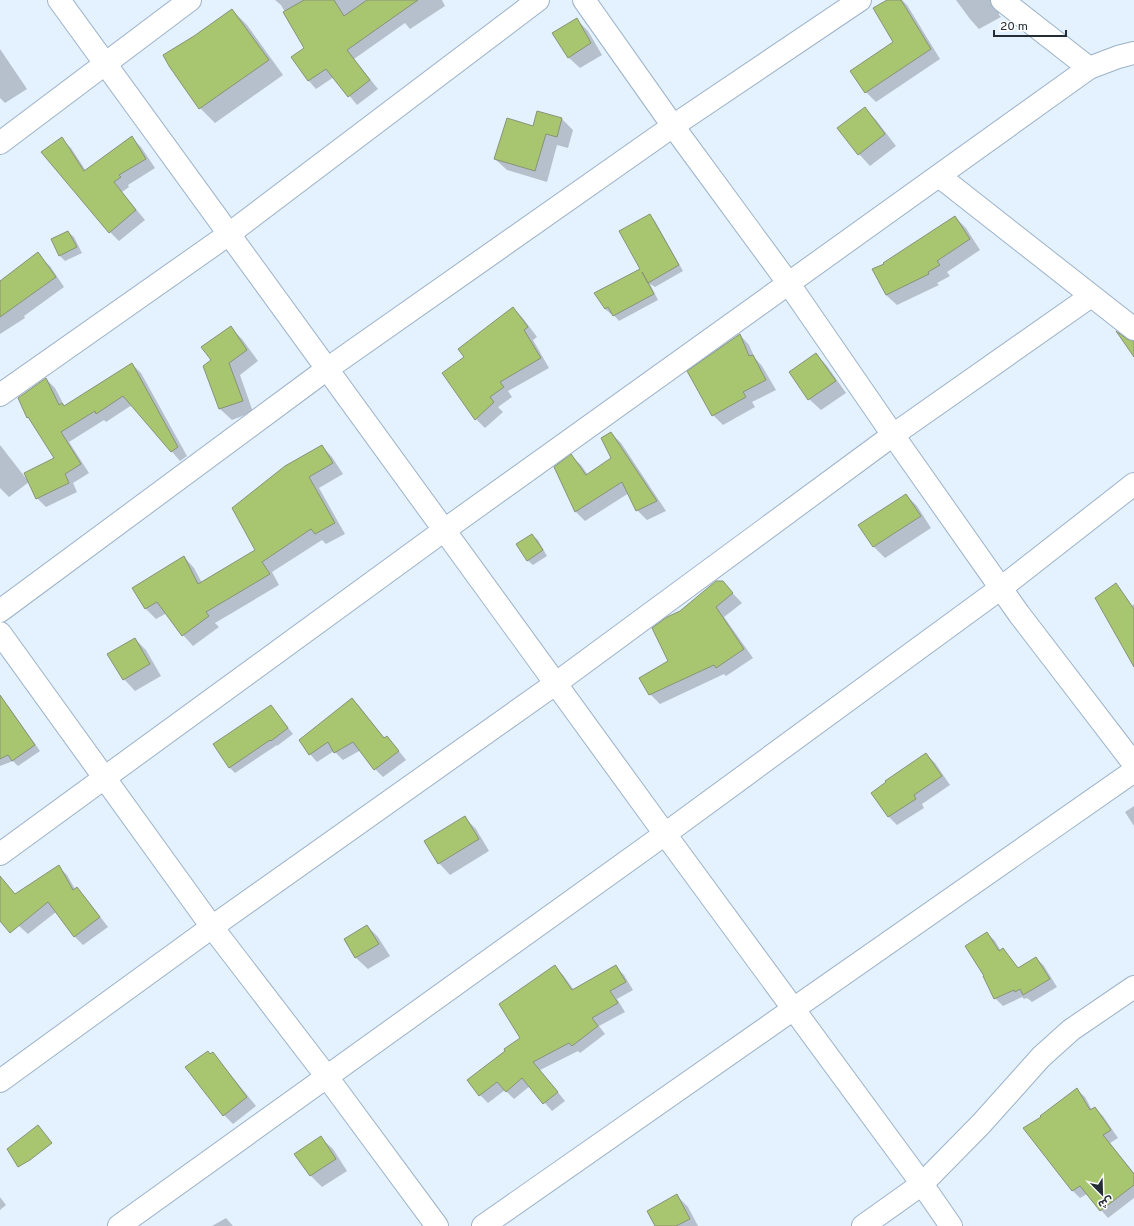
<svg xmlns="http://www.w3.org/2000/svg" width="1134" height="1226" viewBox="0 0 1134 1226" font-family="Overpass,'Noto Sans Arabic',sans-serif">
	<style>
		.shadow { fill: #0003 }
		.building { fill: #a8c66f; stroke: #889278 }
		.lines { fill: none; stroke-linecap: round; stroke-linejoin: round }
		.minor-casing { stroke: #9cb2c7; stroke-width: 24 }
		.minor { stroke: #fff; stroke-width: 22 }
	</style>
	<rect width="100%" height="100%" fill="#e4f1ff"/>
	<g class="shadow">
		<path d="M275,0H442L445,6L410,29L405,23L354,59L378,89L357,105L334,77L316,89L308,80L306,48L281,5Z"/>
		<path d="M889,0H902L907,5L940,59L876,102L866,92L894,43Z"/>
		<path d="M956,0H1004L999,8V15L1001,17L979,29L970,19Z"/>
		<path d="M232,10L247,25L283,75L215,123L200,108L194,37Z"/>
		<path d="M576,19L588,31L602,55L580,68L568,57Z"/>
		<path d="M0,49L27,89L5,103L0,98Z"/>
		<path d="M865,109L876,120L896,146L870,166L859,154Z"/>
		<path d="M538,112L562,119L573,130L568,148L557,145L547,182L507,170L495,159L533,127Z"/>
		<path d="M132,138L141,147L155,168L128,185L129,187L122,192L145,220L119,241L110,232L62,139L71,148L86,171Z"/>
		<path d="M650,215L655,221L683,271L655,287L650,284L658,300L619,321L612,313L611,314L605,309L595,293L642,269Z"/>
		<path d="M955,217L966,228L980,250L947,272L950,276L937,283L939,285L897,305L886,295L885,264Z"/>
		<path d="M68,232L74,237L82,253L65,261L60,256L52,240Z"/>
		<path d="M40,257L50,266L64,287L24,316L25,318L0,334V283Z"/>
		<path d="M513,308L522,317L537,337L533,340L549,368L508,391L512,397L498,407L503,412L485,428L476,419L465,357Z"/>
		<path d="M231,328L242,339L258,361L240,375L253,412L232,420L220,409L204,366L212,360Z"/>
		<path d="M740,335L749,345L755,358L762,366L776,390L752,402L755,407L723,425L713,415Z"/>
		<path d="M816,354L827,366L846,393L821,410L809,399Z"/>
		<path d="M132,364L141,373L187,456L180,461L132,405L106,422L104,420L69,442L89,473L73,483L77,492L46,507L37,498L29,482L9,497L0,488V445L28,481L55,458L33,423L28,417L19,398L46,379L55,388L65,407Z"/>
		<path d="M611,433L621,443L666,511L647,520L637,510L629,493L585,521L576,512L571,456L581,465L588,475L612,459Z"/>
		<path d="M322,446L332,457L343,474L319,488L345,534L326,544L322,540L272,572L279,585L215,623L219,627L193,646L183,635L167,613L156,619L146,609L133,588L184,557L194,568L202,583L257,551Z"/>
		<path d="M906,495L917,506L931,528L885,558L874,547L860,526Z"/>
		<path d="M532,535L538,540L547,556L533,565L527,560Z"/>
		<path d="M722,582L742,603L724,617L753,658L726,676L724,674L660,704L650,694L669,661L680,612Z"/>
		<path d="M1116,584L1121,590L1132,606L1134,604V654Z"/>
		<path d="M135,639L146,650L161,676L135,691L124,679Z"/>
		<path d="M352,699L360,707L385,739L387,738L395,746L406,760L383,777L375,769L361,750L343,760L334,751L317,762L310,754Z"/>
		<path d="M3,701L9,707L40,751L18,766L13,761L0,766V703Z"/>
		<path d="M276,712L293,734L277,746V745L235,773L229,767Z"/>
		<path d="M926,754L935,763L950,785L922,804L924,808L897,825L888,816Z"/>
		<path d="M1134,806V826L1125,812Z"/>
		<path d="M465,818L476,829L489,851L450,875L439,863Z"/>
		<path d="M58,866L67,875L75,889L77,888L85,897L108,927L83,945L75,937L56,912L28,934L19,926Z"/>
		<path d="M367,926L378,937L390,956L368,969L356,958L345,940Z"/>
		<path d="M987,933L995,941L1001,951L1003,950L1019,969L1036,958L1044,966L1057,987L1032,1002L1027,998L1024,999L1022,997L1003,1006L995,998Z"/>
		<path d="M555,967L563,975L574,990L616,967L624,975L633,990L617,999L625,1012L599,1026L605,1034L580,1053L578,1051L540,1070L565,1101L552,1111L530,1086L514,1099L505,1090L488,1103L480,1095L469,1080L521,1038Z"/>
		<path d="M212,1054L221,1063L256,1106L233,1124L224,1115L211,1055Z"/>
		<path d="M1077,1090L1085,1097L1092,1110L1095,1108L1103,1116L1118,1138L1110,1143L1134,1173V1198L1108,1218L1087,1194L1080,1198L1073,1191L1025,1129L1042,1118Z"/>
		<path d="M321,1138L333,1149L347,1171L322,1187L311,1176Z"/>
		<path d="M677,1196L688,1207L698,1226H656Z"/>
		<path d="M0,1197L6,1205L0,1210Z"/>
		<path d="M226,1218L233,1226H212Z"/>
	</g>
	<g class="building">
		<path d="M304,0H334L344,16L367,0H418L347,50L370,80L348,97L326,69L308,81L291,57L304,48L283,12Z"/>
		<path d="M887,0H901L931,49L865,93L850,71L893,42L873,8Z"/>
		<path d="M232,9L269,60L199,109L169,66L163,55L194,36Z"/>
		<path d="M577,18L591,43L568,58L552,33Z"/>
		<path d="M865,107L885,134L858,155L837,128Z"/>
		<path d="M537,111L562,118L557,137L546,134L535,171L494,159L507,118L533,126Z"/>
		<path d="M132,136L146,159L119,175L121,177L114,182L136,210L109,233L41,152L62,137L84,171Z"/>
		<path d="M650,214L679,265L648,283L642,272L654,294L613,316L608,307L605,309L594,293L640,269L619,231Z"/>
		<path d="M955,216L970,239L937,261L940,265L928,272L929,274L886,295L872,269L884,264L883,263Z"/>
		<path d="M68,231L77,247L59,256L51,239Z"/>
		<path d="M38,252L56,277L0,317V281Z"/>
		<path d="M513,307L528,327L524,330L541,358L500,382L504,387L490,397L494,402L475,420L442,373L464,357L458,349Z"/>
		<path d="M231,326L247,350L229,363L243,401L219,409L203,366L211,360L201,347Z"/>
		<path d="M1116,331L1127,339L1134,341V357Z"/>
		<path d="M740,334L749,356L753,355L766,380L743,392L746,397L712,416L687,371Z"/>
		<path d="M816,353L836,381L808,400L789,372Z"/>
		<path d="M132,363L178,447L171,452L123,396L96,414L95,411L61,432L81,464L65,474L69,483L36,499L24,473L54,458L28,417L27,418L18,398L46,378L59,405L62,403L64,406Z"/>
		<path d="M611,432L657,501L636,511L622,482L575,512L554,467L571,454L586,475L611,458L601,438Z"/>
		<path d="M322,445L333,463L309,477L335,523L315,534L311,529L262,562L270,574L206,612L209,616L182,636L157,602L145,609L132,588L184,556L198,584L255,550L232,508L285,466Z"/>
		<path d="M906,494L921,516L873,547L858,525Z"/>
		<path d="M532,534L543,550L527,561L516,544Z"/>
		<path d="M716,581H723L733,593L716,607L744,649L716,668L714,665L649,695L639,678L668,661L652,628L667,617L680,611Z"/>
		<path d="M1116,583L1134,609V667L1095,598Z"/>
		<path d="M135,638L150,664L123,680L107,654Z"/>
		<path d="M0,695L35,745L12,761L8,755L0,759Z"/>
		<path d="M352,698L384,738L387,736L399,751L374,770L353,742L334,753L328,742L309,755L299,740Z"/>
		<path d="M271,705L288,728L271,741L270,740L229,768L213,744Z"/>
		<path d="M926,753L942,776L914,795L916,799L888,817L871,793L886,782L885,781Z"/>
		<path d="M465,816L479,839L438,864L424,841Z"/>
		<path d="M59,865L73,890L77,887L100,917L74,937L48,902L10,933L0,921V876L15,894Z"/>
		<path d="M367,925L379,944L355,958L344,939Z"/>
		<path d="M987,932L999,951L1003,948L1018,968L1036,957L1050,979L1023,995L1020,989L1015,992L1014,990L994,999L983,976H984L965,946Z"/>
		<path d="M555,965L572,990L616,965L626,982L610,991L618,1003L592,1018L598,1026L572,1046L569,1043L533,1062L558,1092L543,1104L522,1078L506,1092L497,1082L479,1096L467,1080L505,1051L504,1049L520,1038L499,1004Z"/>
		<path d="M208,1051L210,1054L213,1052L247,1097L223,1116L185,1067Z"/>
		<path d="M1077,1088L1090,1110L1095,1107L1111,1130L1103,1135L1134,1174V1185L1100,1211L1080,1186L1072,1191L1023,1128L1041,1117L1040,1116Z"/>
		<path d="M38,1125L52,1143L30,1160L18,1167L7,1149Z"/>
		<path d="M321,1136L336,1159L310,1176L294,1154Z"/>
		<path d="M677,1194L690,1219L676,1226H655L647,1211Z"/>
	</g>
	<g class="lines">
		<g class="minor-casing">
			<g id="minor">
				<path d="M59,0L665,834L922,1184L951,1226"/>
				<path d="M584,0L673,126L789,284L893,435L1019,614L1134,764"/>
				<path d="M1002,0L1089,68"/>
				<path d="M0,143L190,0"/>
				<path d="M939,176L1134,329"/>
				<path d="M0,395L229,234L538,0"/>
				<path d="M0,611L327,369L673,126L860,0"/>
				<path d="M0,633L212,927L327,1077L437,1226"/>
				<path d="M0,854L443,531L1089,68L1118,57L1134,53"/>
				<path d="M0,1081L212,927L555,684L893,435L1091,296"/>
				<path d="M119,1226L665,834L1001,588L1134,484"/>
				<path d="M483,1226L1134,771"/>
				<path d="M863,1226L922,1184L981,1124L1041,1057L1071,1030L1134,987"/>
			</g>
		</g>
		<use href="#minor" class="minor"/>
	</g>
	<g transform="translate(1102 1194) rotate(157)" stroke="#fcfcfc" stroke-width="3" paint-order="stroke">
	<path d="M0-3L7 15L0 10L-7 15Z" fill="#242d35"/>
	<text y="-6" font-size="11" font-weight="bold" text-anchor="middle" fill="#242d35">ش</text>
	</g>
	<path d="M994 30v6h72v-6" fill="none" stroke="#242d35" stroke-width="2"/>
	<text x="1000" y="30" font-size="12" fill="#242d35" stroke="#fcfcfc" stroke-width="3" paint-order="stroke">20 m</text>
</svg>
